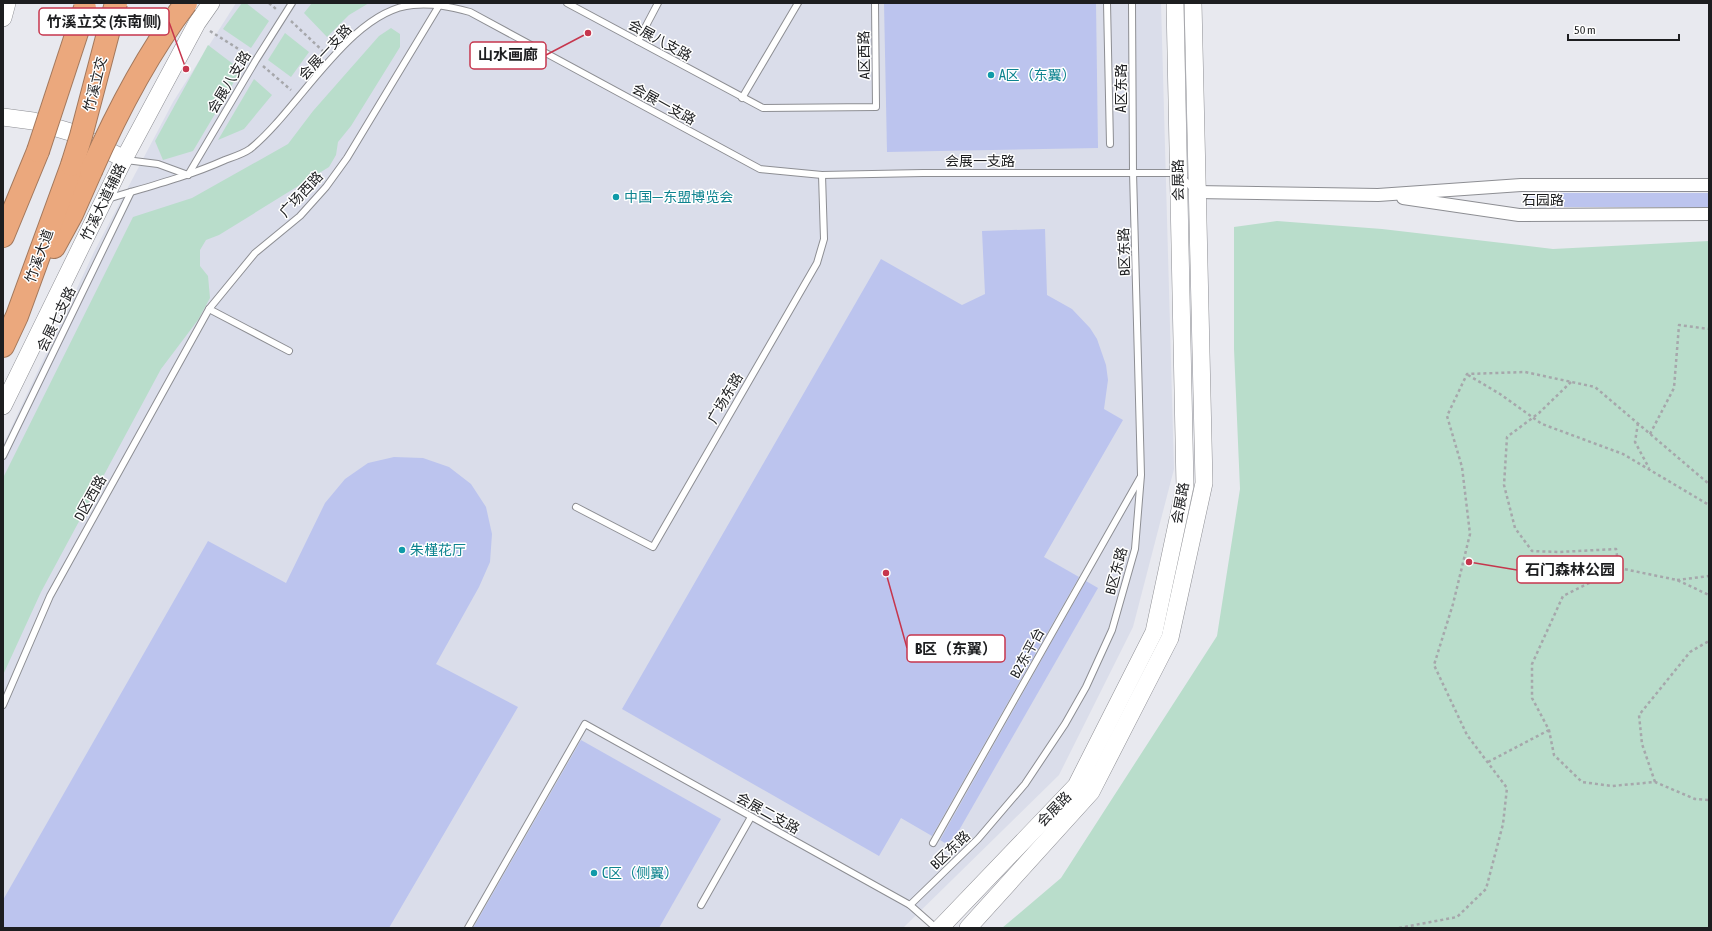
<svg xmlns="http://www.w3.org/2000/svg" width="1712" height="931" viewBox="0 0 1712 931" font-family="'Asap Condensed','Noto Sans SC',sans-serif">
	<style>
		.built { fill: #daddea }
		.green { fill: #b9ddcb }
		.building { fill: #bcc4ee }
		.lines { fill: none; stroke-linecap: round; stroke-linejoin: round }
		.lane-casing { stroke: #8d8e93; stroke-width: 8 }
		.street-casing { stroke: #8d8e93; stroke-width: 14 }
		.secondary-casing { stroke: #8d8e93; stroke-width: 18 }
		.highway-casing { stroke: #a3785c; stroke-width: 24 }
		.path { stroke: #a6a7ab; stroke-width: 2.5; stroke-dasharray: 3 3; stroke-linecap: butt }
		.lane { stroke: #fff; stroke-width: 6 }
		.street { stroke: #fff; stroke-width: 12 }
		.secondary { stroke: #fff; stroke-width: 17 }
		.highway { stroke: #eba87d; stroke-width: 22 }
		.highway-bridge-casing { stroke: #a3785c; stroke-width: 24; stroke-linecap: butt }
		.highway-bridge { stroke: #eba87d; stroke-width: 22 }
		.culture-dot { fill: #0f9aa8; stroke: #fff; stroke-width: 1.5 }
		.labels { text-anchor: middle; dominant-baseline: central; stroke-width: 3; stroke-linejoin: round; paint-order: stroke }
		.street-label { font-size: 14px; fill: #1d1e20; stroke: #fff }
		.culture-label { font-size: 14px; fill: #0d838f; stroke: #fff; text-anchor: start }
		.leader { fill: none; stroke: #c6364d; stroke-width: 1.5 }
		.callout-dot { fill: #c6364d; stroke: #fff; stroke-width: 1.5 }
		.callout { fill: #fff; stroke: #c6364d; stroke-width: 1.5 }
		.callout-label { font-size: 15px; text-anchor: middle; font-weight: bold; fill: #1d1e20 }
	</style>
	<rect width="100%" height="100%" fill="#e8e9ef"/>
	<path class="built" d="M236,3H1161L1174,469L1133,627L1059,775L903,928H3V445L95,250L173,102Z"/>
	<g class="green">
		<path d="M242,3H246L269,21L251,48L223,29Z"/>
		<path d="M312,3H369L349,15L327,37L304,13Z"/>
		<path d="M391,28L400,34V47L351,126L338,142L336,155L329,167L219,235L206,240L200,250V266L208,276L210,298L198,320L161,369L41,592L3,675V478L133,217L192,198L288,144L313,111L379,36Z"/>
		<path d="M285,33L309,52L291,77L268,60Z"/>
		<path d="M208,45L241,70L193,151L163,160L155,141Z"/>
		<path d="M254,79L272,95L244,129L218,140Z"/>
		<path d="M1277,221L1382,229L1553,249L1709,241V928H1002L1061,878L1217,636L1240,489L1234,349V227Z"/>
	</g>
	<g class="building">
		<path d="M884,3H1096L1098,148L887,152Z"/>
		<rect x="1526" y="193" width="183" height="14"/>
		<path d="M1045,229L1047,295L1072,309L1090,328L1097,339L1106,365L1108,380L1104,409L1123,420L1044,557L1079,577L932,836L901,818L879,856L622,709L881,259L962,305L985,294L982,231Z"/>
		<path d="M394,457L423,458L449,467L471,484L486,507L492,534L490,562L479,587L436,664L518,707L389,928H3V900L208,541L286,583L325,503L345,479L368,463Z"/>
		<path d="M1086,581L1098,588L950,846L940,840Z"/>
		<path d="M581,740L721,819L659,928H473Z"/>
	</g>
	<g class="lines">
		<g class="lane-casing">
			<g id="lane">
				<path d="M567,3L763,108L876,107L875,3"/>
				<path d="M1107,3L1110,144"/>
				<path d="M638,41L658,3"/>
				<path d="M742,98L798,3"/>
				<path d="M126,160L158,164L188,175"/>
				<path d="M188,175L256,60L292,3"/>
				<path d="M107,199C147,187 187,177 225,160C233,157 243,154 250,149C298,111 350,10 413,5C433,3 451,7 470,12L760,169L822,175L923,173H1178L1194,190"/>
				<path d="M289,351L209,309L255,253L300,216L326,187L347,158L440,4"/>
				<path d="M3,456L131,192"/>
				<path d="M576,507L653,547L817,263L824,239L822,175"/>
				<path d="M3,705L50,596L209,309"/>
				<path d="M933,843L1140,478"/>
				<path d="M701,905L751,817"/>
				<path d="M910,905L978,839L1025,784L1065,724L1086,687L1112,630L1135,549L1141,475L1133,172L1132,3"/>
				<path d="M468,928L585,724L910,905L936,928"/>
			</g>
		</g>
		<g class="street-casing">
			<g id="street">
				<path d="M1196,192L1378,195L1521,185H1709"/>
				<path d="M1403,198L1519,215L1709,214"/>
			</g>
		</g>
		<g class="secondary-casing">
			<g id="secondary">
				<path d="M3,18L7,3"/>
				<path d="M3,117L33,121L77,134L124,159"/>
				<path d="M3,406L124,159L197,23L211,3"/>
				<path d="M940,928L1076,786L1154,632L1185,486L1175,3"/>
				<path d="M968,928L1091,792L1170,638L1204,483L1193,3"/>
			</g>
		</g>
		<g class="highway-casing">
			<g id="highway">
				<path d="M3,236L38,151"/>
				<path d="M54,247L72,214L91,171"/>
				<path d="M3,346L17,316L72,165"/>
			</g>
		</g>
		<g class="path">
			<path d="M269,3L276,9"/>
			<path d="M291,21L325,53"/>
			<path d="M210,31L248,55"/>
			<path d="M263,66L291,90"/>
			<path d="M1468,375L1500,394L1542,424L1623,454L1709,505"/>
			<path d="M1571,382L1539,413L1507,437L1504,485L1515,528L1532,551L1559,552L1616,549L1619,568L1563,596L1532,664V698L1549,730L1554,755L1582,782L1612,786L1655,782L1695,799L1709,800"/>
			<path d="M1638,423L1635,442L1649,468"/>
			<path d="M1650,434L1674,388L1679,325L1709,329"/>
			<path d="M1619,568L1677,580L1709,595"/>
			<path d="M1677,580L1709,576"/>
			<path d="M1488,762L1549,730"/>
			<path d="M1655,782L1642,744L1639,715L1690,652L1709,641"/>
			<path d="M1399,928L1457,917L1486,889L1503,824L1507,788L1467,735L1434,665L1453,604L1470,534L1462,467L1447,416L1467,374L1525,372L1595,387L1709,484"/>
		</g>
		<use href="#lane" class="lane"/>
		<use href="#street" class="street"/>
		<use href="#secondary" class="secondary"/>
		<use href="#highway" class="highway"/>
		<g class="highway-bridge-casing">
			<g id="highway-bridge">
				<path d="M38,151L85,8"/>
				<path d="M72,165L81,136L116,3"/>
				<path d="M91,171C117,112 147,54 186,3"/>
			</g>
		</g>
		<use href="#highway-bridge" class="highway-bridge"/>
	</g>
	<g class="culture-dot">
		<circle cx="991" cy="75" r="4"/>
		<circle cx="616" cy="197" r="4"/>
		<circle cx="402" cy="550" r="4"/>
		<circle cx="594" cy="873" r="4"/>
	</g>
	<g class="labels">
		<g class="street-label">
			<text transform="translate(660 40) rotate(29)">会展八支路</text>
			<text transform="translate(325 52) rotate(-47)">会展一支路</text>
			<text transform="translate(864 55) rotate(-91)">A区西路</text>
			<text transform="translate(229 82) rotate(-59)">会展八支路</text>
			<text transform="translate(95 84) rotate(-76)">竹溪立交</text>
			<text transform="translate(1121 88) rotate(-90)">A区东路</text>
			<text transform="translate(664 104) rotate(29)">会展一支路</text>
			<text x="980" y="161">会展一支路</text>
			<text transform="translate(1178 180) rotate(-91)">会展路</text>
			<text transform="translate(301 194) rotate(-47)">广场西路</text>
			<text x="1543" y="200">石园路</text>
			<text transform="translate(103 202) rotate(-64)">竹溪大道辅路</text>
			<text transform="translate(1124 252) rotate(-92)">B区东路</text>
			<text transform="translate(39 256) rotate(-70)">竹溪大道</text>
			<text transform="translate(56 319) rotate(-64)">会展七支路</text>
			<text transform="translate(725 398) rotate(-60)">广场东路</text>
			<text transform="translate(90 498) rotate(-61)">D区西路</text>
			<text transform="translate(1180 503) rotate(-80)">会展路</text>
			<text transform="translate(1116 571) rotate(-75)">B区东路</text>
			<text transform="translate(1027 653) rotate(-61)">B2东平台</text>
			<text transform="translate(1054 809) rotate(-46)">会展路</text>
			<text transform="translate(768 813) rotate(29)">会展二支路</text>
			<text transform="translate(950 850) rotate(-44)">B区东路</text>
		</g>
		<g class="culture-label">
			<text x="999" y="75">A区（东翼）</text>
			<text x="624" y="197">中国—东盟博览会</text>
			<text x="410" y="550">朱槿花厅</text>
			<text x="602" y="873">C区（侧翼）</text>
		</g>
	</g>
	<path class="leader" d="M186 69L169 22M588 33L546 55M1469 562L1517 570M886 573L907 648"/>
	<g class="callout-dot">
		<circle cx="186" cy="69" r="4"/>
		<circle cx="588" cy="33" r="4"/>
		<circle cx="1469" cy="562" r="4"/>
		<circle cx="886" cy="573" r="4"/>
	</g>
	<g class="callout">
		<rect x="39" y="8" width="130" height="27" rx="4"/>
		<rect x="470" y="42" width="76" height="27" rx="4"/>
		<rect x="1517" y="556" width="106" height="27" rx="4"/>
		<rect x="907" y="635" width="98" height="27" rx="4"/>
	</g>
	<g class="callout-label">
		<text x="104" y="27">竹溪立交 (东南侧)</text>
		<text x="508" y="60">山水画廊</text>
		<text x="1570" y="575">石门森林公园</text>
		<text x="956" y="654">B区（东翼）</text>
	</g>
	<rect width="1712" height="931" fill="none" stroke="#1d1e20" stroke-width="8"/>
	<path d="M1568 34v6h111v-6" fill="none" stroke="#1d1e20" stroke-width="2"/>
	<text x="1574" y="34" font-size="12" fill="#1d1e20" stroke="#ffffff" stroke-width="3" paint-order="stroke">50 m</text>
</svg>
